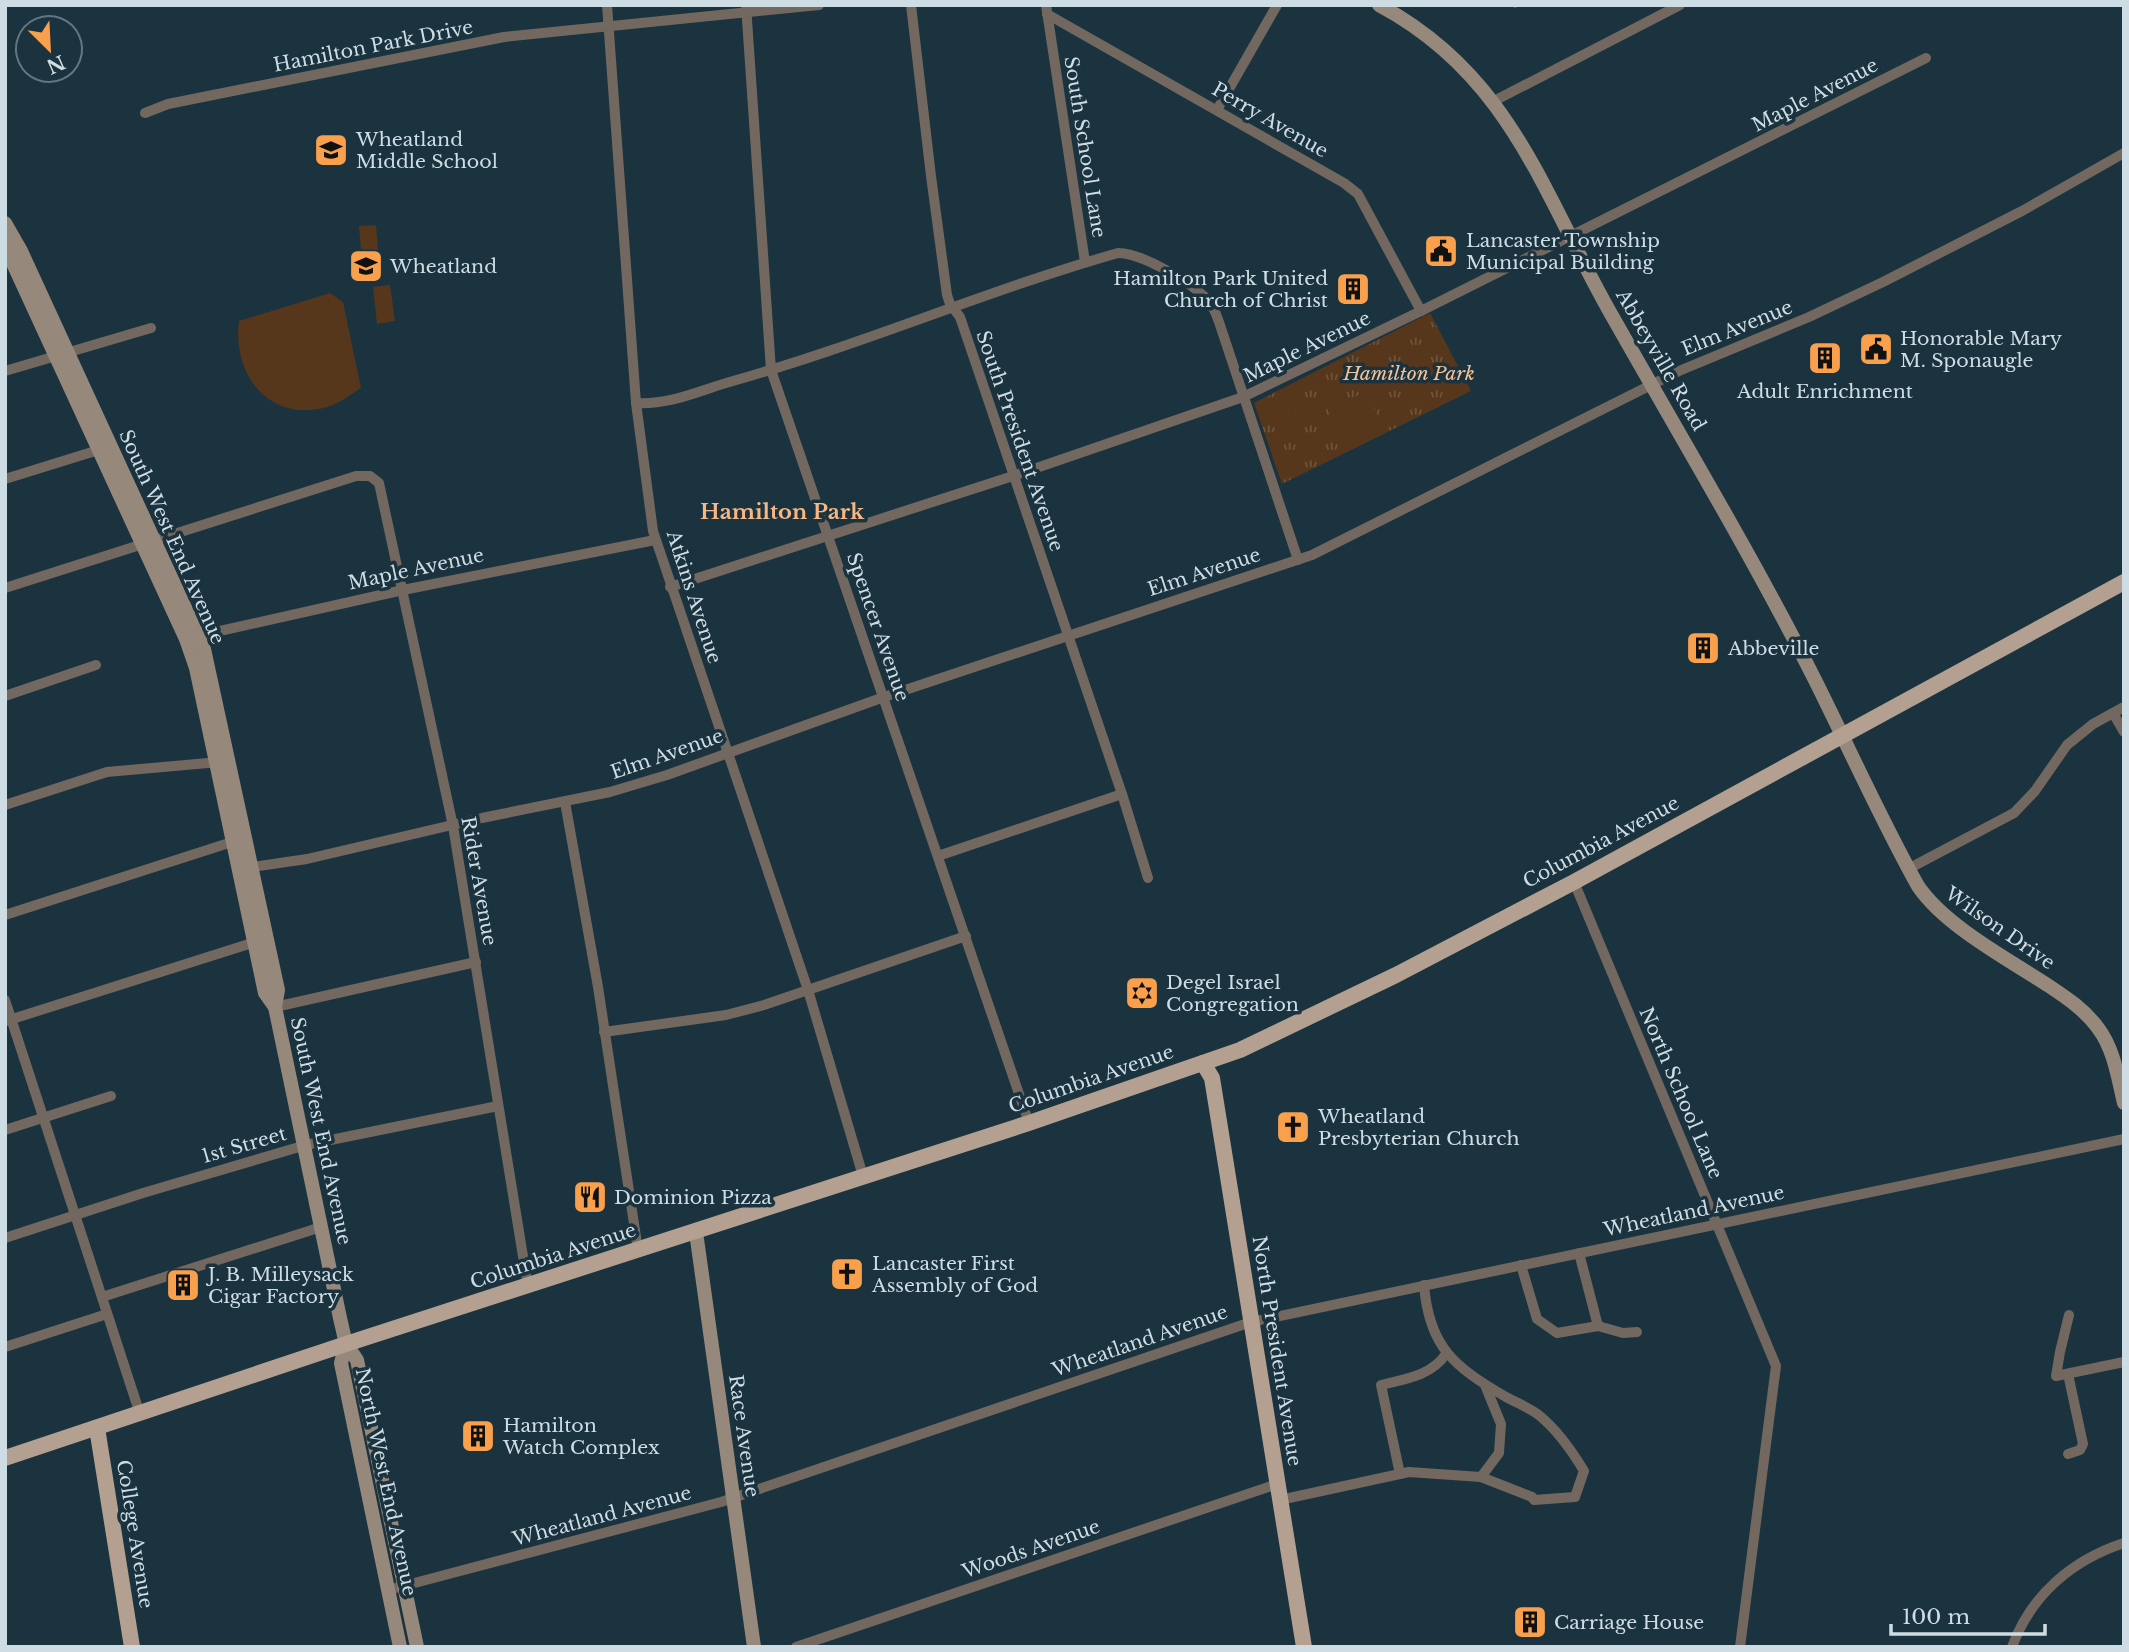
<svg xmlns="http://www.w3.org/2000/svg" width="2129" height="1652" viewBox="0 0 2129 1652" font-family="'Libre Baskerville',serif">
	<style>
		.grass { fill: url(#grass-tufts) }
		.pitch { fill: #56371c }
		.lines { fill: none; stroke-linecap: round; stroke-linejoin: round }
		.stream { stroke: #4f8aa7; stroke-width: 3.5 }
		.street { stroke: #726860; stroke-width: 10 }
		.secondary { stroke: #97887c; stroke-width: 14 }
		.primary { stroke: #b3a090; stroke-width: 16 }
		.labels { text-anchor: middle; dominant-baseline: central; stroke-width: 7; stroke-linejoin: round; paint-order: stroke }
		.street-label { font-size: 19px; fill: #cedde4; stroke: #1a333f }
		.poi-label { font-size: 19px; fill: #cedde4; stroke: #1a333f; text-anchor: start }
		.park-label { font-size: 19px; font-style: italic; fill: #f7c296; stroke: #1a333f }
		.neighbourhood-label { font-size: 21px; font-weight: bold; fill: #f6b782; stroke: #1a333f }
	</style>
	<defs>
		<pattern id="grass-tufts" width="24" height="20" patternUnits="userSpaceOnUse" patternTransform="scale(1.75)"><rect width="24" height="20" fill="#56371c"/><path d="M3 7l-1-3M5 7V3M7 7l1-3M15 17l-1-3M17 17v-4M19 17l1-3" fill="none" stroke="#6d543d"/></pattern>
	</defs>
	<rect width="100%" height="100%" fill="#1a333f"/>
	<path class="grass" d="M1430,313L1471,391L1282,484L1254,403Z"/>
	<g class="pitch">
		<path d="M376,225L379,262L362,263L359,226Z"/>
		<path d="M390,285L395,321L377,324L373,287Z"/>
		<path d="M330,293L343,302L361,388C350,395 340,403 327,407C269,423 232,375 239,321Z"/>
		<path d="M1366,392L1380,421L1386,426L1384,432L1345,445L1328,408Z"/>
		<path d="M1292,402L1305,434L1288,440L1277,409Z"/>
	</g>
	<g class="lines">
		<path class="stream" d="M1515,6V5"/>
		<g class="street">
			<path d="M607,5L636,403L653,531L808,990L863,1176"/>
			<path d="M746,5L771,370L1029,1123"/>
			<path d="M911,5L931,176L947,295L950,304L960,317L1122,794L1148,878"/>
			<path d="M1046,5L1085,262"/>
			<path d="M1047,14L1344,183L1358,194L1421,311"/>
			<path d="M1494,101L1680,5"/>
			<path d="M1217,110L1277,5"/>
			<path d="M145,113L168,104L504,37L819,5"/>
			<path d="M5,371L151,328"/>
			<path d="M636,403C671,405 700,390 733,381C864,344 988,290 1118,253C1142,253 1188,281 1206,298C1212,304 1216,313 1219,322L1298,560"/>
			<path d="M5,479L105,448"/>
			<path d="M670,587L1013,476L1243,397L1421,311L1926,58"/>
			<path d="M5,588L356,476H370L379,483L453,826L528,1287"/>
			<path d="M193,637L403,590L655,540"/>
			<path d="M5,696L96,665"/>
			<path d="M2113,713L2124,732"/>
			<path d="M565,802L598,987L638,1250"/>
			<path d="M5,805L107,772L219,762"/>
			<path d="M938,856L1122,794"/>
			<path d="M246,868L307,859L482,818L610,792L667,775L884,697L1312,555L1679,371L1809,317L1883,282L2022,211L2124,153"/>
			<path d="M1908,869L2014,813L2035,791L2067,745L2093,724L2124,707"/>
			<path d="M1574,882L1776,1366L1740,1647"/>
			<path d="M5,915L232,842"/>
			<path d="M5,1000L140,1414"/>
			<path d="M275,1007L476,962"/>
			<path d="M6,1021L258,941"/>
			<path d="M604,1032L726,1015L764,1005L966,936"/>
			<path d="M5,1130L111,1096"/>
			<path d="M5,1238L143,1193L306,1145L498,1106"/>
			<path d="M1579,1253L1598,1326"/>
			<path d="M1521,1265L1537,1319L1557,1333L1598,1326L1623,1333L1637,1332"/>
			<path d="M102,1297L321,1227"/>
			<path d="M2069,1315L2060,1352L2056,1376L2124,1362"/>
			<path d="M5,1347L107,1314"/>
			<path d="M2068,1454L2080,1450L2083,1444L2068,1374"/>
			<path d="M1400,1474L1381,1385C1405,1379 1431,1376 1446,1354"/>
			<path d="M1481,1477L1499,1453L1501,1424L1485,1385"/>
			<path d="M1280,1500L1409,1472L1481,1477L1532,1497L1534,1500L1575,1497L1584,1471C1572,1451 1558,1431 1540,1416C1530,1408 1517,1403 1506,1397C1455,1367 1429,1348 1424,1285"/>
			<path d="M388,1590L721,1502L1251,1322L2124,1139"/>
			<path d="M796,1647L1277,1484"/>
			<path d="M2012,1647C2031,1595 2072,1560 2124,1543"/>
		</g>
		<g class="secondary">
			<path d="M1379,5C1514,77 1544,199 1615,321C1683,441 1754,559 1816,682C1850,750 1881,820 1918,886C1945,926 2008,959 2049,986C2067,998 2085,1010 2098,1028C2114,1049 2118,1078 2124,1103"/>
			<path d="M5,223L21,251L204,649L278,990L275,1007L340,1318L346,1344L357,1360L417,1647"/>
			<path d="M5,246L186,639L196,668L265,993L275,1007"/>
			<path d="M696,1232L754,1647"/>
			<path d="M346,1344L341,1363L400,1647"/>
		</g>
		<g class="primary">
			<path d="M1203,1063L1212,1078L1304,1647"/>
			<path d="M97,1428L132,1647"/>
			<path d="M5,1458L346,1344L1029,1123L1240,1050L1396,975L1574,882L2124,582"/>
		</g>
	</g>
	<defs>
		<g id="school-square" transform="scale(1.75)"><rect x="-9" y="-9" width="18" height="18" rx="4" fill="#f9a04d" stroke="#1a333f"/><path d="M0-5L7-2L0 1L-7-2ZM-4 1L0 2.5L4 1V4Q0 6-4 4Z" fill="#111"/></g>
		<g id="civic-square" transform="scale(1.75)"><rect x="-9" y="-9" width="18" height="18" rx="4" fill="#f9a04d" stroke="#1a333f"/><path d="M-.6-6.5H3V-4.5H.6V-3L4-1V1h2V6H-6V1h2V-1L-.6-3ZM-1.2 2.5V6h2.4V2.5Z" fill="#111"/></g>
		<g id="building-square" transform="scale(1.75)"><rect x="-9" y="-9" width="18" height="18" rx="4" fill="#f9a04d" stroke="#1a333f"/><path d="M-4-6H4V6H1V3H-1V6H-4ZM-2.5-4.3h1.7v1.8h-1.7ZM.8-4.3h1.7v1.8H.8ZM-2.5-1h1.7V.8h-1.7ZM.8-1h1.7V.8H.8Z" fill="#111"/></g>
		<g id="synagogue-square" transform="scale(1.75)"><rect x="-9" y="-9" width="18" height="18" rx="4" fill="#f9a04d" stroke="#1a333f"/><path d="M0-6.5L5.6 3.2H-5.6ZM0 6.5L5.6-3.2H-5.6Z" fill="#111"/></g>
		<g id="church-square" transform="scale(1.75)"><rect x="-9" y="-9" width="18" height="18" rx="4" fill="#f9a04d" stroke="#1a333f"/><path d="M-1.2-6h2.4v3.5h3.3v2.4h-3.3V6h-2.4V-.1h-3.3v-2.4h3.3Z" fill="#111"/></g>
		<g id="restaurant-square" transform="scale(1.75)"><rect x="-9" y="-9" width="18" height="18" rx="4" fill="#f9a04d" stroke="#1a333f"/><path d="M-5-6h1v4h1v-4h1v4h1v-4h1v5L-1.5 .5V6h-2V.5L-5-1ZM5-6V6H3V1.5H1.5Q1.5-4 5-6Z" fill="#111"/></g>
	</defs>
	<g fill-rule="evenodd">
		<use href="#school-square" x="331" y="150"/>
		<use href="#civic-square" x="1441" y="251"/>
		<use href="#school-square" x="366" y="266"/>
		<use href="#building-square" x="1353" y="289"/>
		<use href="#civic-square" x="1876" y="349"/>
		<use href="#building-square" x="1825" y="358"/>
		<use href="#building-square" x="1703" y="648"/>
		<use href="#synagogue-square" x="1142" y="993"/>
		<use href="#church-square" x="1293" y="1127"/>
		<use href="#restaurant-square" x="590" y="1197"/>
		<use href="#church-square" x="847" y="1274"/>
		<use href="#building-square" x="183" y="1285"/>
		<use href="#building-square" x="478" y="1436"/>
		<use href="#building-square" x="1530" y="1622"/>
	</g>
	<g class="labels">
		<g class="street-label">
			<text transform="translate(373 46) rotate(-11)">Hamilton Park Drive</text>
			<text transform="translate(1815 95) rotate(-27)">Maple Avenue</text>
			<text transform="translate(1270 120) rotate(30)">Perry Avenue</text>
			<text transform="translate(1085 147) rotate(81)">South School Lane</text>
			<text transform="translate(1737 328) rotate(-22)">Elm Avenue</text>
			<text transform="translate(1307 347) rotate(-26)">Maple Avenue</text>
			<text transform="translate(1661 360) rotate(60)">Abbeyville Road</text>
			<text transform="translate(1020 441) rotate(71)">South President Avenue</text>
			<text transform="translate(172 537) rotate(66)">South West End Avenue</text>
			<text transform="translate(416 569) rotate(-12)">Maple Avenue</text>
			<text transform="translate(1204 572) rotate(-18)">Elm Avenue</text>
			<text transform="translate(694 597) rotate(72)">Atkins Avenue</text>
			<text transform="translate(878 627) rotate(71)">Spencer Avenue</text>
			<text transform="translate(667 754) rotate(-19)">Elm Avenue</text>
			<text transform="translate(1601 842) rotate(-28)">Columbia Avenue</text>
			<text transform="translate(479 881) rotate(80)">Rider Avenue</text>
			<text transform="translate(2000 928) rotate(35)">Wilson Drive</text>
			<text transform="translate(1091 1079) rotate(-19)">Columbia Avenue</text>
			<text transform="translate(1681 1093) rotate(67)">North School Lane</text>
			<text transform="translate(321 1131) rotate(78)">South West End Avenue</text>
			<text transform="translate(244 1145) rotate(-16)">1st Street</text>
			<text transform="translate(1694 1211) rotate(-12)">Wheatland Avenue</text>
			<text transform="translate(553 1256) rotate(-18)">Columbia Avenue</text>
			<text transform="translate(1140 1341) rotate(-19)">Wheatland Avenue</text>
			<text transform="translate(1277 1351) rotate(81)">North President Avenue</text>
			<text transform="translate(744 1436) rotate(82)">Race Avenue</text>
			<text transform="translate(386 1482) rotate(78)">North West End Avenue</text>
			<text transform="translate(602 1516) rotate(-15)">Wheatland Avenue</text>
			<text transform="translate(135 1534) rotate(81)">College Avenue</text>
			<text transform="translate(1031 1549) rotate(-19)">Woods Avenue</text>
		</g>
		<g class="poi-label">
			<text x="356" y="139">Wheatland<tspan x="356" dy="22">Middle School</tspan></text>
			<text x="1466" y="240">Lancaster Township<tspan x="1466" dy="22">Municipal Building</tspan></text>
			<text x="390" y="266">Wheatland</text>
			<text x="1328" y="278" text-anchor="end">Hamilton Park United<tspan x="1328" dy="22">Church of Christ</tspan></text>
			<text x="1900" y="338">Honorable Mary<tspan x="1900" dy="22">M. Sponaugle</tspan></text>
			<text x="1825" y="391" text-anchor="middle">Adult Enrichment</text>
			<text x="1728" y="648">Abbeville</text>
			<text x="1166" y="982">Degel Israel<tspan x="1166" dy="22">Congregation</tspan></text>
			<text x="1318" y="1116">Wheatland<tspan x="1318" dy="22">Presbyterian Church</tspan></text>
			<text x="614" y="1197">Dominion Pizza</text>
			<text x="872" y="1263">Lancaster First<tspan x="872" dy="22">Assembly of God</tspan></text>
			<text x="208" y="1274">J. B. Milleysack<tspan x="208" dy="22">Cigar Factory</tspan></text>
			<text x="503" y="1425">Hamilton<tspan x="503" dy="22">Watch Complex</tspan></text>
			<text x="1554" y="1622">Carriage House</text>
		</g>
		<g class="park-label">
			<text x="1409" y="373">Hamilton Park</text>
		</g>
		<g class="neighbourhood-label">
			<text x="782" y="512">Hamilton Park</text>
		</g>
	</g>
	<rect width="2129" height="1652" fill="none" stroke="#cedde4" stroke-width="14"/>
	<g transform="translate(49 49) rotate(156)"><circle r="33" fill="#1a333f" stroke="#627781" stroke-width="2"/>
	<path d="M0-5L12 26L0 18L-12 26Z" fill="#f9a04d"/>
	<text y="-10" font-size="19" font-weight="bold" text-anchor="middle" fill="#cedde4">N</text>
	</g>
	<path d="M1891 1624v10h154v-10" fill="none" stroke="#cedde4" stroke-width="3.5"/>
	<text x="1902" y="1624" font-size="21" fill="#cedde4" stroke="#1a333f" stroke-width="5" paint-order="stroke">100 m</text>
</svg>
